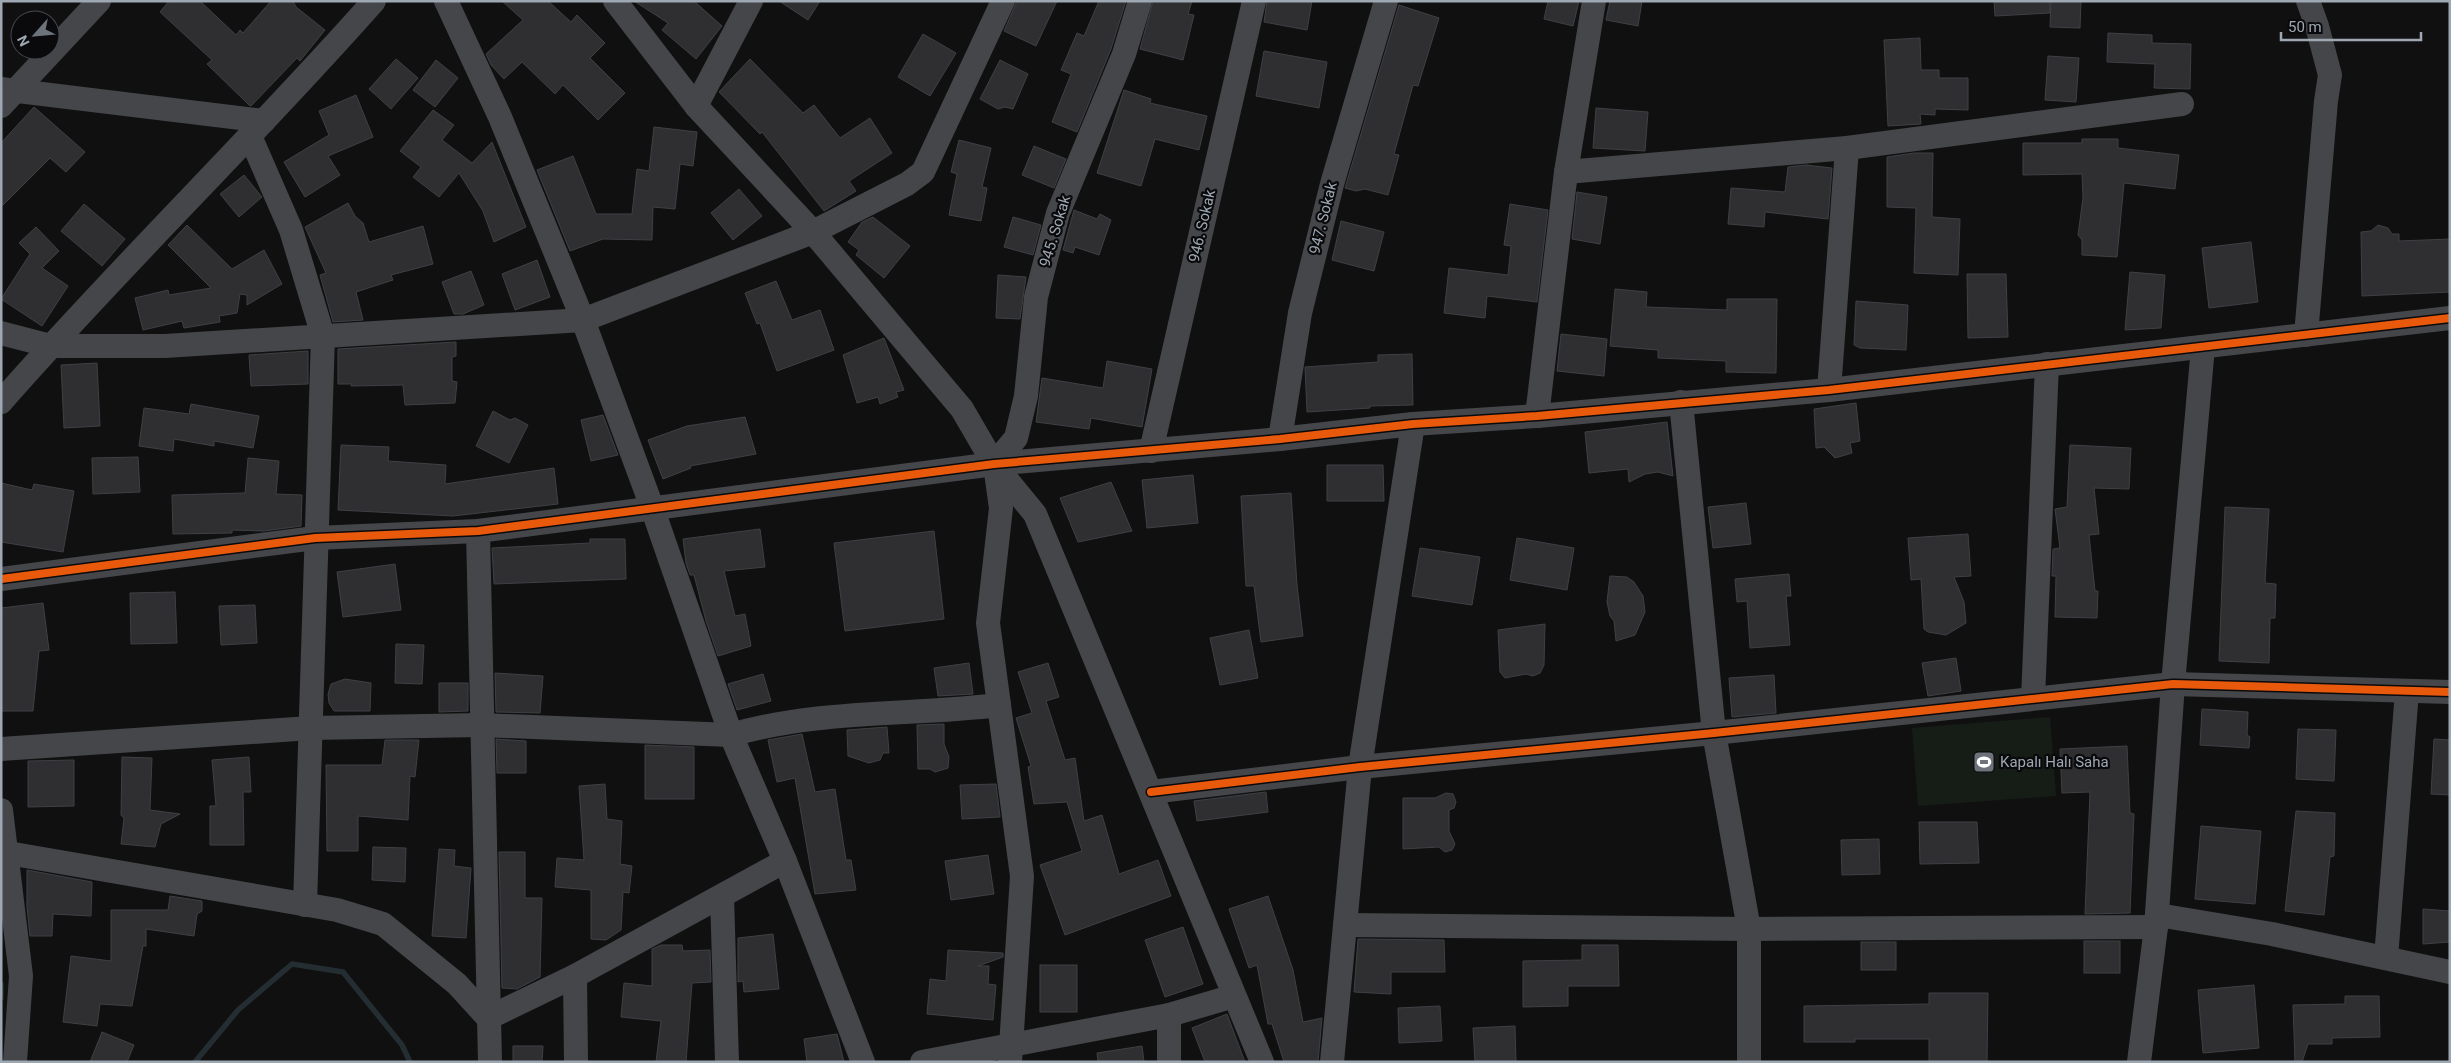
<svg xmlns="http://www.w3.org/2000/svg" width="2451" height="1063" viewBox="0 0 2451 1063" font-family="Roboto,sans-serif">
	<style>
		.grass { fill: #161d16 }
		.lines { fill: none; stroke-linecap: round; stroke-linejoin: round }
		.stream { stroke: #232d32; stroke-width: 5.5 }
		.building { fill: #2f2f31; stroke: #3e4044 }
		.minor { stroke: #444649; stroke-width: 24 }
		.cycleway-casing { stroke: #0a0a0c; stroke-width: 11 }
		.cycleway { stroke: #e8590c; stroke-width: 8 }
		.labels { text-anchor: middle; dominant-baseline: central; stroke-width: 4.5; stroke-linejoin: round; paint-order: stroke }
		.street-label { font-size: 15px; fill: #9ea8b3; stroke: #0a0a0c }
		.poi-label { font-size: 15px; fill: #9ea8b3; stroke: #0a0a0c; text-anchor: start }
	</style>
	<rect width="100%" height="100%" fill="#101010"/>
	<path class="grass" d="M2050,717L2056,796L1918,806L1912,728Z"/>
	<g class="lines">
		<g class="stream">
			<path d="M1,984V998"/>
			<path d="M195,1062L238,1010L292,964L343,972L402,1045L410,1062"/>
		</g>
	</g>
	<g class="building">
		<path d="M169,1H200L236,35L240,30L243,33L271,1H293L296,7L325,30L300,61L297,58L251,106L249,105L207,64L212,60L160,12Z"/>
		<path d="M502,1H548L571,22L577,15L605,43L590,58L625,93L598,120L563,85L555,94L522,62L504,79L491,65L486,54L523,20Z"/>
		<path d="M634,1H694L722,26L696,59L662,30L668,23Z"/>
		<path d="M779,1H820L808,20Z"/>
		<path d="M1017,1H1057L1036,46L1004,31Z"/>
		<path d="M1099,1H1126L1111,49L1077,132L1052,122L1071,74L1061,70L1077,33L1084,36Z"/>
		<path d="M1153,1H1192L1188,14L1194,15L1183,60L1140,49Z"/>
		<path d="M1267,1H1312L1307,30L1264,22Z"/>
		<path d="M1548,1H1579L1573,26L1544,19Z"/>
		<path d="M1610,1H1642L1638,26L1606,20Z"/>
		<path d="M1994,1H2050V13L1995,16Z"/>
		<path d="M2051,1H2081L2080,28L2050,27Z"/>
		<path d="M1399,5L1439,18L1418,86L1413,85L1394,154L1399,155L1388,195L1365,189L1356,191L1345,188Z"/>
		<path d="M2108,33L2152,35V43L2191,44L2190,89L2154,88L2155,64L2107,62Z"/>
		<path d="M923,34L956,53L930,96L898,77Z"/>
		<path d="M1920,38L1921,70H1939V78H1968V110L1935,109V115L1920,114L1921,124L1888,126L1884,40Z"/>
		<path d="M1264,51L1327,62L1319,108L1256,96Z"/>
		<path d="M2048,56L2079,58L2076,102L2045,100Z"/>
		<path d="M396,59L418,78L391,109L369,89Z"/>
		<path d="M750,59L803,113L814,105L840,138L870,118L892,153L849,181L856,191L824,211L762,132L760,134L719,92Z"/>
		<path d="M436,60L458,78L435,107L413,90Z"/>
		<path d="M1000,60L1028,74L1013,109L1005,107L998,109L980,99Z"/>
		<path d="M1124,90L1151,99L1150,103L1207,116L1199,150L1155,139L1141,186L1097,173Z"/>
		<path d="M356,95L373,137L328,156L340,175L305,197L284,162L329,135L319,111Z"/>
		<path d="M34,107L85,152L66,172L50,158L1,207V143Z"/>
		<path d="M1596,108L1648,112L1645,151L1593,148Z"/>
		<path d="M433,110L454,125L442,140L472,163L492,142L526,227L494,242L483,211L459,173L439,197L413,177L421,167L400,151Z"/>
		<path d="M654,127L697,132L693,166L680,164L675,209L653,207L652,240L603,239L570,251L537,170L573,156L596,214H632L637,169L649,171Z"/>
		<path d="M2082,139H2118V148L2179,155L2175,189L2124,183L2117,257L2082,255V240L2078,235L2083,198L2082,174L2023,175V143H2082Z"/>
		<path d="M959,140L991,148L982,187L987,188L981,221L949,215L957,174L951,172Z"/>
		<path d="M1034,146L1066,159L1054,188L1022,175Z"/>
		<path d="M1914,153H1933L1932,217L1960,219L1958,275L1914,273L1916,208L1887,207V157Z"/>
		<path d="M1806,165L1832,168L1828,219L1765,212L1764,227L1728,224L1731,188L1785,192L1788,167Z"/>
		<path d="M244,175L262,197L239,217L220,194Z"/>
		<path d="M739,189L762,216L733,240L711,213Z"/>
		<path d="M1577,192L1607,197L1600,244L1572,239Z"/>
		<path d="M348,203L355,216L363,223L369,242L423,226L433,264L391,275L393,280L356,292L363,320L333,322L320,275L326,273L305,227Z"/>
		<path d="M84,204L125,239L102,266L61,231Z"/>
		<path d="M1510,204L1548,210L1537,302L1487,296L1485,318L1444,313L1449,268L1508,275L1511,246L1504,245Z"/>
		<path d="M1074,210L1097,219L1100,214L1111,220L1099,255L1075,247L1073,253L1063,250Z"/>
		<path d="M873,217L910,246L884,278L856,255L859,250L848,242L862,222Z"/>
		<path d="M1013,217L1041,225L1033,255L1004,247Z"/>
		<path d="M1341,221L1384,232L1374,271L1332,260Z"/>
		<path d="M187,225L232,269L264,250L282,284L247,305V295L240,294L237,313L219,316L220,322L184,328L182,321L143,330L135,298L168,290L169,295L211,288L168,245Z"/>
		<path d="M2378,225L2388,228L2392,234H2399V241L2450,239V292L2362,296L2361,232L2371,231Z"/>
		<path d="M36,227L59,251L42,268L68,286L42,326L1,299L30,254L19,243Z"/>
		<path d="M2251,242L2258,302L2209,308L2202,248Z"/>
		<path d="M537,260L550,297L515,310L502,274Z"/>
		<path d="M471,271L484,305L463,314H454L442,282Z"/>
		<path d="M2130,272L2165,275L2161,328L2125,330Z"/>
		<path d="M1967,274H2006L2008,337L1968,338Z"/>
		<path d="M998,275L1026,277L1020,319L996,318Z"/>
		<path d="M776,281L792,320L820,310L834,350L777,371L760,323L757,324L745,293Z"/>
		<path d="M1615,289L1647,292L1646,307L1727,310V299H1777L1776,373L1726,372V361L1658,358V350L1610,346Z"/>
		<path d="M1856,301L1908,305L1906,350L1860,348L1854,345Z"/>
		<path d="M1561,334L1607,339L1604,376L1557,371Z"/>
		<path d="M884,338L904,390L896,392L898,397L880,404L878,397L857,403L843,355Z"/>
		<path d="M456,342V356L452,357V381L457,382L455,403L405,405L403,385L351,386L352,384H338V349Z"/>
		<path d="M308,351V384L251,386L249,355Z"/>
		<path d="M1412,354L1413,405L1370,406V408L1307,412L1305,367L1378,362V355Z"/>
		<path d="M1107,361L1152,369L1142,427L1091,418L1089,429L1036,422L1042,378L1103,388Z"/>
		<path d="M97,363L100,426L64,428L61,365Z"/>
		<path d="M1856,403L1860,441L1850,443L1852,453L1835,458L1824,447L1816,448L1814,409Z"/>
		<path d="M191,404L259,416L253,448L214,441V446L174,439L173,451L139,446L144,408L189,414Z"/>
		<path d="M493,411L510,420L515,418L528,425L509,463L476,446Z"/>
		<path d="M603,415L618,455L591,461L581,420Z"/>
		<path d="M745,417L756,454L690,466L691,468L663,479L648,440L687,426Z"/>
		<path d="M1667,422L1673,476L1658,472L1645,474L1629,482L1628,469L1589,473L1585,432Z"/>
		<path d="M341,445L389,447L388,461L446,465L445,484L554,468L558,504L453,516L338,510Z"/>
		<path d="M2070,445L2131,448L2129,489L2094,488L2099,534L2089,535L2095,591H2098L2097,618L2055,617L2056,576H2052L2053,549L2060,548L2055,509L2067,507Z"/>
		<path d="M138,457L140,492L93,494L92,458Z"/>
		<path d="M248,458L279,461L276,494L302,495L301,526L264,531L232,530V533L173,534L172,495L245,493Z"/>
		<path d="M1327,465H1383L1384,501H1327Z"/>
		<path d="M1193,475L1198,523L1147,528L1142,480Z"/>
		<path d="M1111,482L1132,531L1078,542L1060,498Z"/>
		<path d="M1,483L32,490L34,484L74,491L63,552L1,542Z"/>
		<path d="M1291,493L1297,585L1303,636L1261,642L1254,586H1246L1241,496Z"/>
		<path d="M1746,503L1751,544L1713,548L1708,507Z"/>
		<path d="M2225,507L2269,509L2265,583L2276,584L2275,618H2270L2269,663L2219,661Z"/>
		<path d="M760,529L765,567L724,571L735,616L745,614L751,646L718,656L706,621L694,575H690L686,563L683,539Z"/>
		<path d="M934,531L944,619L845,631L834,543Z"/>
		<path d="M1968,534L1971,576L1954,577L1964,602L1966,623L1946,635L1928,632L1924,629L1921,579L1911,580L1908,538Z"/>
		<path d="M1517,538L1574,548L1567,590L1510,580Z"/>
		<path d="M590,539H625L626,579L494,584L492,548L590,543Z"/>
		<path d="M1420,548L1480,557L1472,605L1412,596Z"/>
		<path d="M395,564L401,610L343,617L337,572Z"/>
		<path d="M1789,574L1791,596H1786L1790,645L1750,648L1747,601L1737,602L1735,579Z"/>
		<path d="M1610,576L1627,577L1634,582L1643,596L1645,612L1635,635L1616,641L1614,621L1610,616L1607,602Z"/>
		<path d="M175,592L177,643L131,644L130,593Z"/>
		<path d="M43,603L49,650L39,651L33,711H1V608Z"/>
		<path d="M255,605L257,643L221,645L219,606Z"/>
		<path d="M1545,624L1544,665L1540,673L1533,676L1526,674L1505,678L1500,672L1498,630Z"/>
		<path d="M1249,630L1258,678L1220,685L1210,638Z"/>
		<path d="M396,644L424,645L422,684L395,683Z"/>
		<path d="M1956,658L1961,691L1928,696L1922,663Z"/>
		<path d="M969,663L973,694L938,696L934,668Z"/>
		<path d="M1048,663L1059,697L1046,701L1065,760L1075,758L1084,821L1102,815L1119,874L1158,860L1171,896L1065,935L1040,865L1082,851L1067,802L1034,804L1028,767L1031,766L1016,718L1032,713L1018,672Z"/>
		<path d="M495,673L543,676L540,713L496,712Z"/>
		<path d="M763,674L771,701L737,710L728,684Z"/>
		<path d="M1774,675L1776,713L1732,717L1729,678Z"/>
		<path d="M345,679L371,683L370,711H334L329,703L328,694L331,684Z"/>
		<path d="M439,683H468V711L439,712Z"/>
		<path d="M2202,709L2248,712L2247,735L2250,737L2249,748L2200,745Z"/>
		<path d="M944,724V744L949,757L948,768L935,772L930,769H918L917,725Z"/>
		<path d="M887,727L889,753H883L880,760L869,763L848,756L847,730Z"/>
		<path d="M2298,729L2336,730L2334,781L2296,779Z"/>
		<path d="M802,734L815,792L835,789L846,860H851L856,890L815,894L795,778L777,782L768,740Z"/>
		<path d="M496,739L526,741V773H497Z"/>
		<path d="M2434,739L2450,740V795L2431,794Z"/>
		<path d="M385,740H419L415,777L410,776L408,820L358,816V851H327L326,765H382Z"/>
		<path d="M645,745L694,747V799H645Z"/>
		<path d="M2127,746L2130,813L2134,814L2130,913L2085,914L2090,792L2062,793L2060,749Z"/>
		<path d="M122,757L152,758L150,810L180,814L161,824L155,847L121,844L124,818L121,815Z"/>
		<path d="M249,757L251,792H243L244,845H210V806H216L212,760Z"/>
		<path d="M74,760V806L28,807V761Z"/>
		<path d="M605,784L607,819L622,821L620,864L632,866L629,893L623,892L621,930L606,940L591,939V890L555,887L557,858L584,860L579,786Z"/>
		<path d="M996,784L1000,817L962,819L960,785Z"/>
		<path d="M1266,792L1268,812L1197,821L1194,801Z"/>
		<path d="M1446,793L1453,794L1456,802L1454,808L1449,810V831L1455,844L1452,850L1445,852L1439,847L1403,849V798H1435Z"/>
		<path d="M2296,811L2335,813L2334,856L2330,857L2324,915L2285,911Z"/>
		<path d="M1919,822H1977L1979,863L1920,864Z"/>
		<path d="M2201,826L2261,831L2255,904L2195,899Z"/>
		<path d="M1879,839L1880,874L1842,875L1841,840Z"/>
		<path d="M373,847L406,848L405,882L372,880Z"/>
		<path d="M439,849L455,850L454,866L471,868L466,938L432,936Z"/>
		<path d="M499,852H525V898H542L540,977L517,989L502,988Z"/>
		<path d="M988,855L994,894L951,900L945,861Z"/>
		<path d="M27,870L92,882L91,916L53,914L52,936H30L27,907Z"/>
		<path d="M170,896L202,901V911L197,914L194,936L146,929V946H143L132,1006L100,1004L97,1026L63,1022L71,956L111,961V910H168Z"/>
		<path d="M1268,896L1293,970L1303,1022L1322,1018L1318,1062H1284L1272,1024H1268L1257,965L1249,968L1229,909Z"/>
		<path d="M2423,909L2450,911V942L2423,944Z"/>
		<path d="M1183,927L1203,984L1165,997L1145,940Z"/>
		<path d="M773,934L779,989L744,992L743,981L738,982V938Z"/>
		<path d="M1358,939L1444,940L1445,972H1391V994L1354,992Z"/>
		<rect x="2084" y="941" width="36" height="32"/>
		<rect x="1861" y="942" width="35" height="28"/>
		<path d="M661,945H682L683,951L710,950L711,982L692,983L686,1062H656L661,1021L621,1017L624,983L652,986V949Z"/>
		<path d="M1582,945H1618L1619,986H1568V1006L1523,1007V961L1582,960Z"/>
		<path d="M948,950L1003,953V957L978,966H989L988,984L996,985L993,1020L927,1014L930,979L946,981Z"/>
		<rect x="1040" y="965" width="37" height="47"/>
		<path d="M2254,985L2259,1048L2203,1053L2198,990Z"/>
		<path d="M1929,993H1988L1987,1062H1929V1039H1855V1042H1804V1006L1929,1004Z"/>
		<path d="M2345,996H2379L2380,1037L2332,1038V1044H2308L2302,1062H2295L2293,1005L2345,1004Z"/>
		<path d="M1440,1006L1442,1041L1399,1043L1398,1008Z"/>
		<path d="M1227,1014L1245,1062H1205L1192,1028Z"/>
		<path d="M1515,1026L1516,1062H1475L1473,1028Z"/>
		<path d="M102,1032L134,1045L127,1062H90Z"/>
		<path d="M837,1034L844,1062H807L804,1039Z"/>
		<path d="M513,1046H543L542,1062H513Z"/>
		<path d="M1142,1046L1144,1062H1098L1097,1053Z"/>
	</g>
	<g class="lines">
		<g class="minor">
			<path d="M446,1L500,117L583,320L653,510L731,735L785,861L863,1062"/>
			<path d="M615,1L696,106L813,232L962,409L994,464L1035,514L1262,1062"/>
			<path d="M1,89L264,121"/>
			<path d="M1,106L99,1"/>
			<path d="M696,106L751,1"/>
			<path d="M250,136L291,230L323,336L305,905"/>
			<path d="M1566,172L1847,148L2182,104"/>
			<path d="M1,333L51,346H165L583,320L813,232L907,184L923,172L1003,1"/>
			<path d="M2306,335L2326,101L2330,75L2317,26L2308,1"/>
			<path d="M1829,390L1847,148"/>
			<path d="M1,402C121,265 253,138 374,1"/>
			<path d="M1681,402L1714,733L1749,929V1062"/>
			<path d="M1537,416L1566,172L1594,1"/>
			<path d="M1280,439L1300,313L1332,184L1386,1"/>
			<path d="M1151,451L1254,1"/>
			<path d="M994,464L1016,438L1026,396L1036,297L1058,213L1124,54L1140,1"/>
			<path d="M995,465L1001,508L988,623L1022,876L1010,1062"/>
			<path d="M478,531L490,1062"/>
			<path d="M1,579L315,538L478,531L994,464L1280,439L1413,424L1537,416L1829,390L2450,318"/>
			<path d="M2033,698L2047,364"/>
			<path d="M1,749L311,728L481,725L731,735C821,709 907,716 999,705"/>
			<path d="M1151,792L1360,767L1714,733L2173,684L2450,692"/>
			<path d="M1,810L21,976L15,1062"/>
			<path d="M8,853L337,910L383,924L457,984L488,1018L575,976L785,861"/>
			<path d="M722,896L727,1062"/>
			<path d="M2158,915L2272,934L2450,972"/>
			<path d="M1345,925L1749,929L2156,927"/>
			<path d="M2386,958L2407,691"/>
			<path d="M575,976L576,1062"/>
			<path d="M1169,1015V1062"/>
			<path d="M922,1062L1169,1015L1234,996"/>
			<path d="M1332,1062L1360,767L1413,424"/>
			<path d="M2139,1062L2156,927L2173,684L2203,347"/>
		</g>
		<g class="cycleway-casing">
			<g id="cycleway">
				<path d="M1,579L315,538L478,531L994,464L1280,439L1413,424L1537,416L1829,390L2450,318"/>
				<path d="M1151,792L1360,767L1714,733L2173,684L2450,692"/>
			</g>
		</g>
		<use href="#cycleway" class="cycleway"/>
	</g>
	<defs>
		<g id="stadium-square" transform="scale(1.125)"><rect x="-9" y="-9" width="18" height="18" rx="4" fill="#6c737a" stroke="#0a0a0c"/><path d="M0-5a6.5 5 0 1 0 0 10a6.5 5 0 1 0 0-10ZM-3.5-1.8h7v3.6h-7Z" fill="#fff"/></g>
	</defs>
	<g fill-rule="evenodd">
		<use href="#stadium-square" x="1984" y="762"/>
	</g>
	<g class="labels">
		<g class="street-label">
			<text transform="translate(1323 218) rotate(-76)">947. Sokak</text>
			<text transform="translate(1202 226) rotate(-77)">946. Sokak</text>
			<text transform="translate(1055 231) rotate(-73)">945. Sokak</text>
		</g>
		<g class="poi-label">
			<text x="2000" y="762">Kapalı Halı Saha</text>
		</g>
	</g>
	<rect width="2451" height="1063" fill="none" stroke="#9ea8b3" stroke-width="5"/>
	<g transform="translate(35 35) rotate(243)"><circle r="24" fill="#0a0a0c" stroke="#45494f"/>
	<path d="M0-4L9 19L0 12L-9 19Z" fill="#6c737a"/>
	<text y="-8" font-size="14" font-weight="bold" text-anchor="middle" fill="#9ea8b3">N</text>
	</g>
	<path d="M2281 32v8h140v-8" fill="none" stroke="#9ea8b3" stroke-width="2.5"/>
	<text x="2288" y="32" font-size="15" fill="#9ea8b3" stroke="#0a0a0c" stroke-width="4" paint-order="stroke">50 m</text>
</svg>
